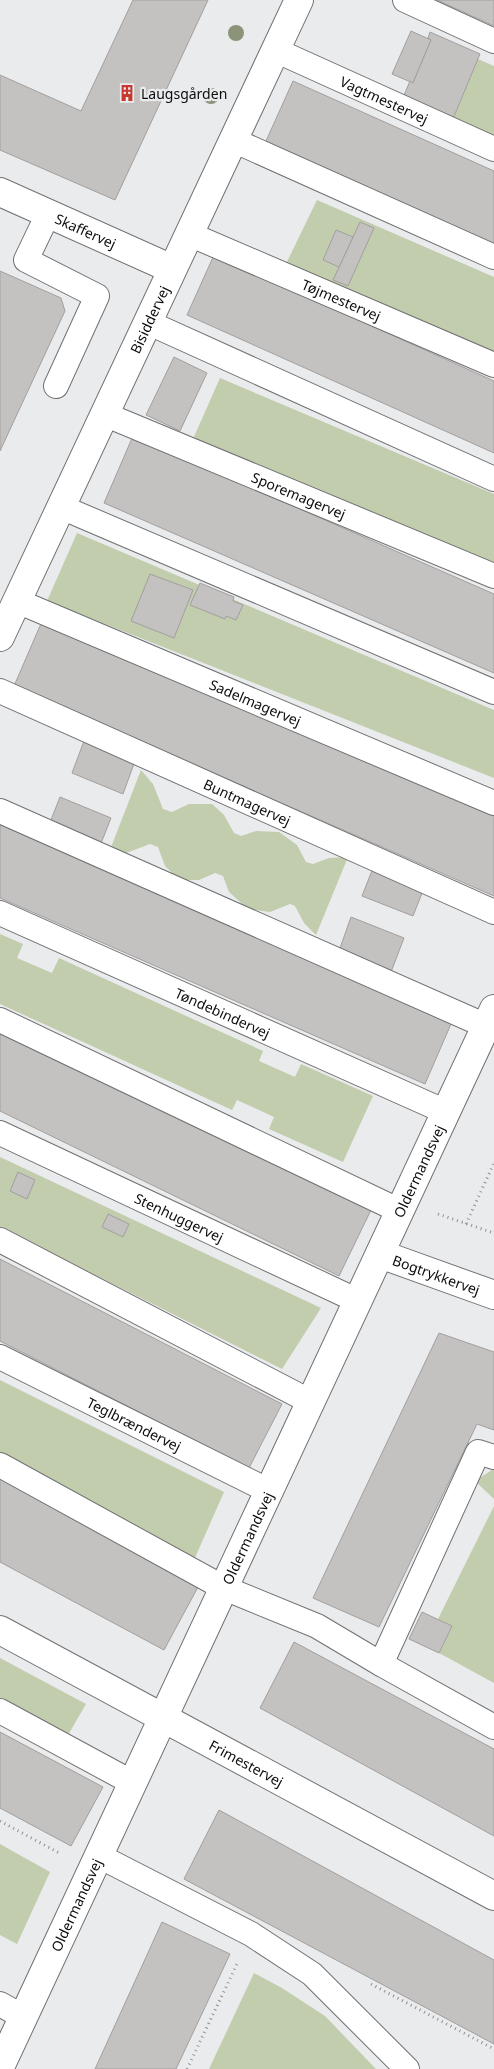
<svg xmlns="http://www.w3.org/2000/svg" width="494" height="2069" viewBox="0 0 494 2069" font-family="'Noto Sans',sans-serif">
	<style>
		.green { fill: #c1cdad }
		.building { fill: #c4c2c1; stroke: #a29f9e }
		.lines { fill: none; stroke-linecap: round; stroke-linejoin: round }
		.service-casing { stroke: #707173; stroke-width: 26 }
		.minor-casing { stroke: #707173; stroke-width: 30 }
		.path { stroke: #8f9091; stroke-width: 3; stroke-dasharray: 1 4; stroke-linecap: butt }
		.service { stroke: #fff; stroke-width: 24 }
		.minor { stroke: #fff; stroke-width: 28 }
		.tree { fill: #8b9479 }
		.labels { text-anchor: middle; dominant-baseline: central; stroke-width: 4.5; stroke-linejoin: round; paint-order: stroke }
		.poi-label { font-size: 14px; fill: #0b0c0c; stroke: #eaebed; text-anchor: start }
		.street-label { font-size: 14px; fill: #0b0c0c; stroke: #eaebed }
	</style>
	<rect width="100%" height="100%" fill="#eaebed"/>
	<g class="green">
		<path d="M478,59L494,66V139L452,121Z"/>
		<path d="M317,200L494,277V357L285,266Z"/>
		<path d="M220,378L494,494V564L193,439Z"/>
		<path d="M77,533L494,710V778L47,601Z"/>
		<path d="M141,770L153,784L163,809L172,812L189,804H212L224,815L234,833L241,836L256,831L279,832L297,845L306,862L313,864L329,858L348,857L316,935L304,923L295,906L290,904L270,912L248,909L229,892L223,876L215,873L199,880H179L165,866L158,847L150,844L126,853L108,855Z"/>
		<path d="M0,934L23,944L17,958L52,973L59,958L263,1051L259,1061L295,1077L301,1064L373,1096L343,1162L269,1129L274,1117L237,1100L232,1110L0,1004Z"/>
		<path d="M0,1157L321,1308L282,1369L0,1227Z"/>
		<path d="M0,1380L224,1492L194,1560L0,1453Z"/>
		<path d="M492,1470H494V1499L475,1481Z"/>
		<path d="M494,1506V1683L439,1653L452,1626L438,1619Z"/>
		<path d="M0,1658L86,1704L68,1735L0,1698Z"/>
		<path d="M0,1844L50,1872L17,1944L0,1935Z"/>
		<path d="M254,1973L282,1988L325,2016L376,2069H209Z"/>
	</g>
	<g class="building">
		<path d="M133,0H208L115,200L0,150V75L81,111Z"/>
		<path d="M437,0H494V26Z"/>
		<path d="M411,31L431,40L413,83L392,74Z"/>
		<path d="M430,32L480,54L452,121L402,100L410,81L413,83L431,40L428,38Z"/>
		<path d="M293,81L494,171V244L266,141Z"/>
		<path d="M360,222L374,228L348,286L333,280Z"/>
		<path d="M336,230L353,237L339,267L323,260Z"/>
		<path d="M214,255L494,381V453L187,315Z"/>
		<path d="M0,271L61,298L65,311L0,451Z"/>
		<path d="M174,357L207,373L180,431L146,415Z"/>
		<path d="M133,436L494,594V673L104,503Z"/>
		<path d="M150,574L193,590L174,638L131,621Z"/>
		<path d="M200,583L234,597L233,601L243,605L236,620L226,616L225,619L190,605Z"/>
		<path d="M43,619L494,816V896L14,686Z"/>
		<path d="M84,741L135,761L123,794L72,773Z"/>
		<path d="M60,797L111,818L98,851L47,830Z"/>
		<path d="M0,819L454,1017L425,1084L0,898Z"/>
		<path d="M375,863L426,883L413,916L362,896Z"/>
		<path d="M351,917L404,938L391,972L339,951Z"/>
		<path d="M0,1031L371,1210L339,1276L0,1111Z"/>
		<path d="M18,1172L35,1180L27,1199L10,1191Z"/>
		<path d="M108,1214L129,1224L123,1237L102,1227Z"/>
		<path d="M0,1259L282,1404L249,1468L0,1341Z"/>
		<path d="M439,1333L494,1352V1430L477,1424L379,1627L313,1598Z"/>
		<path d="M0,1479L198,1587L164,1650L0,1562Z"/>
		<path d="M422,1612L452,1626L439,1653L409,1639Z"/>
		<path d="M294,1642L494,1749V1836L260,1708Z"/>
		<path d="M0,1732L103,1787L71,1846L0,1808Z"/>
		<path d="M219,1810L494,1960V2044L184,1879Z"/>
		<path d="M162,1922L230,1954L176,2069H95Z"/>
	</g>
	<g class="lines">
		<g class="service-casing">
			<g id="service">
				<path d="M405,0L494,41"/>
				<path id="s1" d="M275,50L494,149"/>
				<path d="M233,140L494,257"/>
				<path d="M48,214L26,260L97,296L56,386"/>
				<path id="s2" d="M189,234L494,365"/>
				<path d="M147,322L494,479"/>
				<path id="s3" d="M104,414L494,576"/>
				<path d="M61,507L494,692"/>
				<path id="s4" d="M17,601L494,803"/>
				<path id="s5" d="M0,691L494,912"/>
				<path d="M0,811L486,1026"/>
				<path id="s6" d="M0,913L446,1112"/>
				<path d="M0,1020L400,1211"/>
				<path id="s7" d="M0,1133L358,1301"/>
				<path d="M0,1240L311,1402"/>
				<path id="s8" d="M0,1357L269,1491"/>
				<path d="M0,1465L224,1588L317,1626L381,1664L478,1452L494,1457"/>
				<path d="M381,1664L494,1727"/>
				<path d="M0,1711L133,1783"/>
				<path d="M99,1856L251,1934L312,1974L407,2069"/>
				<path d="M0,2004L23,2017"/>
			</g>
		</g>
		<g class="minor-casing">
			<g id="minor">
				<path id="s9" d="M0,192L172,269"/>
				<path id="s10" d="M0,637L299,0"/>
				<path id="s11" d="M380,1254L494,1295"/>
				<path id="s12" d="M0,1630L494,1896"/>
				<path id="s13" d="M0,2067L494,1009"/>
			</g>
		</g>
		<g class="path">
			<path d="M438,1214L494,1233"/>
			<path d="M466,1224L494,1163"/>
			<path d="M0,1821L61,1854"/>
			<path d="M371,1984L494,2049"/>
			<path d="M187,2069L237,1964"/>
		</g>
		<use href="#service" class="service"/>
		<use href="#minor" class="minor"/>
	</g>
	<g class="tree">
		<circle cx="236" cy="33" r="8"/>
		<circle cx="211" cy="96" r="8"/>
	</g>
	<defs>
		<g id="building-bare" transform="scale(1.35)"><path d="M-4-6H4V6H1V3H-1V6H-4ZM-2.5-4.3h1.7v1.8h-1.7ZM.8-4.3h1.7v1.8H.8ZM-2.5-1h1.7V.8h-1.7ZM.8-1h1.7V.8H.8Z" fill="#c7392e" stroke="#eaebed" stroke-width="2.5" paint-order="stroke"/></g>
	</defs>
	<g fill-rule="evenodd">
		<use href="#building-bare" x="127" y="93"/>
	</g>
	<g class="labels">
		<g class="poi-label">
			<text x="141" y="93">Laugsgården</text>
		</g>
		<g class="street-label">
			<text stroke="none"><textPath href="#s1" startOffset="120">Vagtmestervej</textPath></text>
			<text stroke="none"><textPath href="#s9" startOffset="94">Skaffervej</textPath></text>
			<text stroke="none"><textPath href="#s2" startOffset="166">Tøjmestervej</textPath></text>
			<text stroke="none"><textPath href="#s10" startOffset="351">Bisiddervej</textPath></text>
			<text stroke="none"><textPath href="#s3" startOffset="211">Sporemagervej</textPath></text>
			<text stroke="none"><textPath href="#s4" startOffset="259">Sadelmagervej</textPath></text>
			<text stroke="none"><textPath href="#s5" startOffset="271">Buntmagervej</textPath></text>
			<text stroke="none"><textPath href="#s6" startOffset="244">Tøndebindervej</textPath></text>
			<text stroke="none"><textPath href="#s13" startOffset="989">Oldermandsvej</textPath></text>
			<text stroke="none"><textPath href="#s7" startOffset="198">Stenhuggervej</textPath></text>
			<text stroke="none"><textPath href="#s11" startOffset="60">Bogtrykkervej</textPath></text>
			<text stroke="none"><textPath href="#s8" startOffset="150">Teglbrændervej</textPath></text>
			<text stroke="none"><textPath href="#s13" startOffset="584">Oldermandsvej</textPath></text>
			<text stroke="none"><textPath href="#s12" startOffset="280">Frimestervej</textPath></text>
			<text stroke="none"><textPath href="#s13" startOffset="179">Oldermandsvej</textPath></text>
		</g>
	</g>
</svg>
